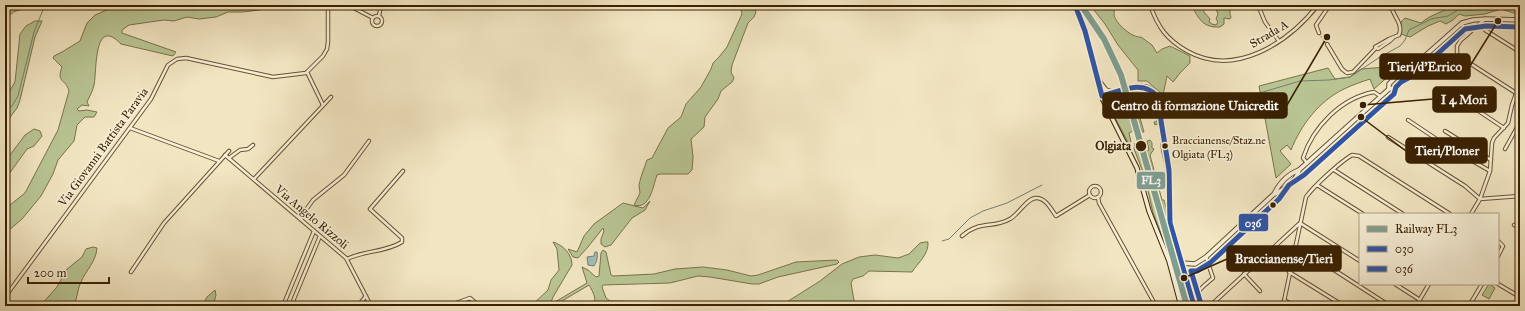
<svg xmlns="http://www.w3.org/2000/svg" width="1525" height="311" viewBox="0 0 1525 311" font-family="'IM FELL Great Primer',serif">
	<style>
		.green { fill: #b9c594; stroke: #7a734a }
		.water { fill: #9dbeba; stroke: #757f70 }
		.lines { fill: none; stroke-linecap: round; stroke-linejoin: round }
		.stream { stroke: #757f70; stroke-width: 1 }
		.minor-tunnel { stroke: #cdbf9b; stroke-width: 2.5; stroke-dasharray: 2.5 1; stroke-linecap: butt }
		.minor-casing { stroke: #685231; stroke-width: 4.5 }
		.tertiary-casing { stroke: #685231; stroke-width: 5.5 }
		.secondary-casing { stroke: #3a2101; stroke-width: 5.5 }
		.minor { stroke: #f7efd7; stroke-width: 2.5 }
		.tertiary { stroke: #f7efd7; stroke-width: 3.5 }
		.secondary { stroke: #f7efd7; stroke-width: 3.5 }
		.bus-1-casing { stroke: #f7efd7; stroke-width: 8 }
		.bus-2-casing { stroke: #f7efd7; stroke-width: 8 }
		.bus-1 { stroke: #3155a3; stroke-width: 5 }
		.bus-2 { stroke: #3155a3; stroke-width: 5 }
		.rail-1-casing { stroke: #f7efd7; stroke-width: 9 }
		.rail-1 { stroke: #809e90; stroke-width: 6 }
		.stop-dot { fill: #3a2101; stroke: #f7efd7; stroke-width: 1.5 }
		.labels { text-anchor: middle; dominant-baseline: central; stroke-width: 3.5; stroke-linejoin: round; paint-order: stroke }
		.bus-label { font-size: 11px; fill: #3a2101; stroke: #f7efd7; text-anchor: start }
		.street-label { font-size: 12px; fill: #3a2101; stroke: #f7efd7 }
		.stop-label { font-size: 12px; font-weight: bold; fill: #3a2101; stroke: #f7efd7; text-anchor: end }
		.leader { fill: none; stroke: #3a2101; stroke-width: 1.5 }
		.callout-dot { fill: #3a2101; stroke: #f7efd7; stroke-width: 1.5 }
		.callout { fill: #3a2101; stroke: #3a2101; stroke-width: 1.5 }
		.callout-label { font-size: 13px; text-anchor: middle; font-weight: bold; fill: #fff }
		.line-badge { stroke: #f7efd7; stroke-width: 1.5 }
		.badge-label { font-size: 11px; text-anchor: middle; font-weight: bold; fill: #fff }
	</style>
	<rect width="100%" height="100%" fill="#f2e6c2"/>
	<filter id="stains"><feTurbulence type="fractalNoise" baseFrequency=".005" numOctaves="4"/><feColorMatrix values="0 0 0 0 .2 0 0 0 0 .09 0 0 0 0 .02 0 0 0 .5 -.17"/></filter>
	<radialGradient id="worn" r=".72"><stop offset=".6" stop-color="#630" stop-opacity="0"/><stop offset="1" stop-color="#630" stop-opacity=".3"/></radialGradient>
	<g class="green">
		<path d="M5,5H20V10C9,12 7,18 5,28Z"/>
		<path d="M118,5H203L221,9H244L260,5H272L259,10L243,12H228L216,17L199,19L187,17L174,21L164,20L129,25L122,30V33L176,52L173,56L121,44C93,15 97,72 94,85C93,91 89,97 87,102L89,106L82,105L77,109L79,111L87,110L97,112L94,117H85L77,125L74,141L58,160L53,174L41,196L22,219L8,231L7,235L8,243L5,245V209L25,193L58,130L69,91C66,79 56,83 62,67L53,58L54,56L62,52L80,41L87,23L95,15Z"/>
		<path d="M740,5H753L756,12L754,17L748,23L732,65L731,72L734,78L732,82L721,91L718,99L705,117L704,127L691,139L693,157L692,170L688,174H660L657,175C653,186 650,210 634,205L640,193L639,185L641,177L647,160L652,158L668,128L681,117L686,104L701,87L711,69L713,63L719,57L727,47L742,14Z"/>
		<path d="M1090,5H1114C1115,8 1114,12 1114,15C1116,24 1132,38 1141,37L1152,45L1157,53L1162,49L1170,46L1190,56V63L1180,73L1173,82L1167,76L1163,95L1147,81H1138V70L1118,45L1105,24Z"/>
		<path d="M1191,5H1202L1204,12L1210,19L1209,22L1212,24L1216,25L1218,22L1216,19L1218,14L1216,9V5H1233C1230,8 1229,13 1231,17L1230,19L1224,18V24L1220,27C1203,28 1199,19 1191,5Z"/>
		<path d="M1455,5H1463L1466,7L1468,5H1520V15L1501,9L1485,14L1465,16L1459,14L1453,20L1446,24L1440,21L1428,26L1410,37L1401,34V22L1405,18L1421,23C1431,14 1444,12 1455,5Z"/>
		<path d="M35,21H42L35,37L20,100L17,108L5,124V99L15,82L20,34L26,26Z"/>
		<path d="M1400,66L1374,89L1370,79C1361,82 1352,85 1344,89C1319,101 1301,125 1291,150L1287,145L1280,151L1291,164L1276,178L1259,86L1328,68L1335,79L1350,77L1361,69Z"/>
		<path d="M1144,88C1158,94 1157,110 1160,123L1155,125L1154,122H1156L1158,119L1156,118L1151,95L1146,94L1135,100L1144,132H1142L1132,96L1133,95L1132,90Z"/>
		<path d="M1125,92L1126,97L1123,98L1133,131L1129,133L1131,142L1129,144L1113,114L1109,101L1114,96Z"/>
		<path d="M34,129L40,131L42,136L34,146L27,149L9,174L5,177V163L7,159L25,135Z"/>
		<path d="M1150,140L1152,143V148L1154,149L1150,155L1162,200H1164L1167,210V221L1147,151L1149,150L1147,141Z"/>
		<path d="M1161,142H1163L1168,170V202L1166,195L1168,194L1163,178L1166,175C1166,163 1160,152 1161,142Z"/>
		<path d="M1135,143L1137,145L1139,153L1142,152L1173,264L1153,213L1145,177L1134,149Z"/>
		<path d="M650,201L645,210L632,218L611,245L605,247L601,244V239L604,231L603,228L588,247L578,258L573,257L568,249L577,252L584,236L594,224L623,203L643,208Z"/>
		<path d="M553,242C563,245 572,254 572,265L553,297L551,302H555L587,283L582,267L588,270L596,277L599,276L601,253L603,250L606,252L611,275L613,276L654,274L675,269L703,267L727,270L751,276L758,275L796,262L837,260L839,262L837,264L778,277L759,284H752L710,277L698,276L670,283L603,285L602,287L606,298L610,301L686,302L726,306H592C598,300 593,292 589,285L557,304L549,306H531L548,290L551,280L559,270L557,249Z"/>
		<path d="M925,242H928C929,254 918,263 912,272L869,271L863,276L853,279L851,283L855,306H778L782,305L820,281L842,264L859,257L875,255L898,258L909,254L920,243Z"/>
		<path d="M93,247L97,248C96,262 86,270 81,282C77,290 78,298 73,306H40L57,287L66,270L82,257L86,249Z"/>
		<path d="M1489,284L1495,288L1489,299L1482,295Z"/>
		<path d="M215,290L216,295L213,306H202L207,297Z"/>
	</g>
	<path class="water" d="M595,252H597C598,257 597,261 594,266L588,265L587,257L594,256Z"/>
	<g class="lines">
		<g class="stream">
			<path d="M1236,100L1300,81L1329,80L1350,77L1380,57L1400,46L1405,40L1409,30L1431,19L1448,16L1458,10H1478L1500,6L1517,7L1519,5"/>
			<path d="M5,111L12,106L18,96L34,32L45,5"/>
			<path d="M942,241L949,239L970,218L983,211L1007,203L1042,185"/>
		</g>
		<path class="minor-tunnel" d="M1319,33L1327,44"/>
		<g class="minor-casing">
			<g id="minor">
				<path d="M348,5L373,18"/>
				<path d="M1150,5C1158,27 1166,39 1187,51C1235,78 1288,43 1318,5"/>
				<path d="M1258,5L1265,22L1279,41"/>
				<path d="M1391,5C1392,15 1404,24 1399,35L1389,39L1375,47L1378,49L1390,41L1393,38"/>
				<path d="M379,16L381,5"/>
				<circle cx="377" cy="21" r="5"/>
				<path d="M1485,19L1461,40L1457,46V55L1516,93"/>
				<path d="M1461,24L1466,29L1467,35"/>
				<path d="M1485,30L1520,52"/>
				<path d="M1319,33L1316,25L1327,9V5"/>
				<path d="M1327,44L1342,69L1347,73L1353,72L1376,48"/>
				<path d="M307,72L323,105"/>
				<path d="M1450,92L1504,128"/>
				<path d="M1408,120L1435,138L1442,145L1450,148L1490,171"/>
				<path d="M130,128L219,161"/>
				<path d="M1445,131L1491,160"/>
				<path d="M1388,137L1465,186L1480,199L1490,171L1492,143L1494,138L1508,123L1512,105L1520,82"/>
				<path d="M1505,149L1520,122"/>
				<path d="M225,155L346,258L371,306"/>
				<path d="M229,158L240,150L248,149L253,145"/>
				<path d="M1307,163L1303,158C1313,127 1341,98 1374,92L1380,96"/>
				<path d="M1334,170L1403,214"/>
				<path d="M254,179L331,97"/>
				<path d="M1317,185L1363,214"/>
				<circle cx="1095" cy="192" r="6"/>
				<path d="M1098,197L1099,203L1156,306"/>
				<path d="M1471,214L1480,199L1520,196"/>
				<path d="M300,218L313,200L344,175L369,141"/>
				<path d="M1300,223L1360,261"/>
				<path d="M1514,225L1520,227"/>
				<path d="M962,236C980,220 992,229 1010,219C1019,214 1027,198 1036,198C1046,198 1051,209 1056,216L1090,195"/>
				<path d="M1498,241L1503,246L1498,256"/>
				<path d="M1295,247L1317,259L1390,306"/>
				<path d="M347,259C365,250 384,253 402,242V238L370,209L403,171"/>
				<path d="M131,272L164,223L229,151"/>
				<path d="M1289,272L1344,306"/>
				<path d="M1244,274L1260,291"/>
				<path d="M1395,284L1420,300"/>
				<path d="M1498,284L1520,297"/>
				<path d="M5,297L151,99L168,65L177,59L186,58L273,77L306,73L323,56L327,49L328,42V5"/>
				<path d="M1284,300L1295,306"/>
				<path d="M283,306L314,231"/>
				<path d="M291,306L320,236"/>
				<path d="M358,306L366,296"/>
				<path d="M448,306L470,298L479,306"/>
				<path d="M1196,306C1194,291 1203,287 1213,278L1206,257"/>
				<path d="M1210,306L1299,224"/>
				<path d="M1283,306L1306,197C1314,186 1340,162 1352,155L1359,156L1450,214"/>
				<path d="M1416,306L1429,284"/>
				<path d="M1469,306L1482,284"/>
			</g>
		</g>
		<g class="tertiary-casing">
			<g id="tertiary">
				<path d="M1099,81L1106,90L1115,93"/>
				<path d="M1130,88C1142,85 1152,85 1157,98L1169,170L1170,223L1194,306"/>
				<path d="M1389,89L1394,88L1408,76L1409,70"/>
				<path d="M1102,96L1123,90"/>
				<path d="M1107,109L1108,101L1113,94"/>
				<path d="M1275,194C1285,189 1296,182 1299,170"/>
				<path d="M1181,263L1195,264L1206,257L1274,194C1279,184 1288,174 1299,170L1389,89V84C1395,78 1401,71 1409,70L1462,23L1473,20L1486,19L1520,20"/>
			</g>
		</g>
		<g class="secondary-casing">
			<path id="secondary" d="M1075,5L1085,31L1103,100L1137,168L1149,211L1169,261L1181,306"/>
		</g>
		<use href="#minor" class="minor"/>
		<use href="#tertiary" class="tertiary"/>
		<use href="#secondary" class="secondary"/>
		<g class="bus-1-casing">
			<path id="bus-1" d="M1075,5L1085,31L1102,96C1121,91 1142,79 1157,96L1169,170L1170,223L1194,306"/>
		</g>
		<g class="bus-2-casing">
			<path id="bus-2" d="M1201,304L1191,271H1197L1210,263L1279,199L1289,185L1304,175L1394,94L1396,87L1401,82L1414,75L1465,29L1486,26L1520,27"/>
		</g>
		<use href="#bus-1" class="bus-1"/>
		<use href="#bus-2" class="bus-2"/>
		<g class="rail-1-casing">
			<path id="rail-1" d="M1081,5L1104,39L1121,75L1187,306"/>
		</g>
		<use href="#rail-1" class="rail-1"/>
	</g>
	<g class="stop-dot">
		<circle cx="1141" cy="146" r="6"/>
		<circle cx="1165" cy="146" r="3.5"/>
		<circle cx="1273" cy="205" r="3.5"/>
	</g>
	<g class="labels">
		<g class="bus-label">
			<text x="1172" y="140">Braccianense/Staz.ne<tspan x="1172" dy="14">Olgiata (FL3)</tspan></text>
		</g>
		<g class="street-label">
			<text transform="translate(1269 34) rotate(-31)">Strada A</text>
			<text transform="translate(103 147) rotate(-54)">Via Giovanni Battista Paravia</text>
			<text transform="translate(312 217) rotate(40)">Via Angelo Rizzoli</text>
		</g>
		<g class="stop-label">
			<text x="1131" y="146">Olgiata</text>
		</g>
	</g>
	<path class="leader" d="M1498 21L1470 66M1363 105L1433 99M1327 37L1287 105M1361 117L1406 151M1184 278L1227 259"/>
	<g class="callout-dot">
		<circle cx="1498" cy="21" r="4"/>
		<circle cx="1363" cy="105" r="4"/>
		<circle cx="1327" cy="37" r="4"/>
		<circle cx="1361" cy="117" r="4"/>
		<circle cx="1184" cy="278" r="4"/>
	</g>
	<g class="callout">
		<rect x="1380" y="54" width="90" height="25" rx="4"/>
		<rect x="1433" y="87" width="63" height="25" rx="4"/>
		<rect x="1103" y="93" width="184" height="25" rx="4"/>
		<rect x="1406" y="138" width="81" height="25" rx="4"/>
		<rect x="1227" y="246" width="114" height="25" rx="4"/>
	</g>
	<g class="callout-label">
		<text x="1425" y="71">Tieri/d'Errico</text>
		<text x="1464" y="104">I 4 Mori</text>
		<text x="1195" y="110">Centro di formazione Unicredit</text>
		<text x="1447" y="155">Tieri/Ploner</text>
		<text x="1284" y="263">Braccianense/Tieri</text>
	</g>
	<g class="line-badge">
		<rect x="1136" y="171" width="30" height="19" rx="4" fill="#809e90"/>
		<rect x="1238" y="213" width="31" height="19" rx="4" fill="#3155a3"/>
	</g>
	<g class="badge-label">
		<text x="1151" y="184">FL3</text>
		<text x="1253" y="227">036</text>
	</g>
	<rect width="1525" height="311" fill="none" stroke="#f2e6c2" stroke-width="20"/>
	<rect x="6" y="6" width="1513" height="299" fill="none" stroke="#3a2101" stroke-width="2"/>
	<rect x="10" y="10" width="1505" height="291" fill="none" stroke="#3a2101"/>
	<rect x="1359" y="213" width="140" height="72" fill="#f7efd7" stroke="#ab9d81"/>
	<rect x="1367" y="226" width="20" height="6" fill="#809e90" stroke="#ab9d81"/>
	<text x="1395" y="233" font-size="12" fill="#3a2101">Railway FL3</text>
	<rect x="1367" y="246" width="20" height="6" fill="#3155a3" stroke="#ab9d81"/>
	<text x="1395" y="253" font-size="12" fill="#3a2101">030</text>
	<rect x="1367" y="266" width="20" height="6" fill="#3155a3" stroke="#ab9d81"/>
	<text x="1395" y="273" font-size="12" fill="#3a2101">036</text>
	<path d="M28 277v6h81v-6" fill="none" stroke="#3a2101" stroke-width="2"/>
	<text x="34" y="277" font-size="12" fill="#3a2101" stroke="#f7efd7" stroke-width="3" paint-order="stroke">200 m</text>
	<rect width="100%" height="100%" filter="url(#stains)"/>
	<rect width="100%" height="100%" fill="url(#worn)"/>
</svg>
